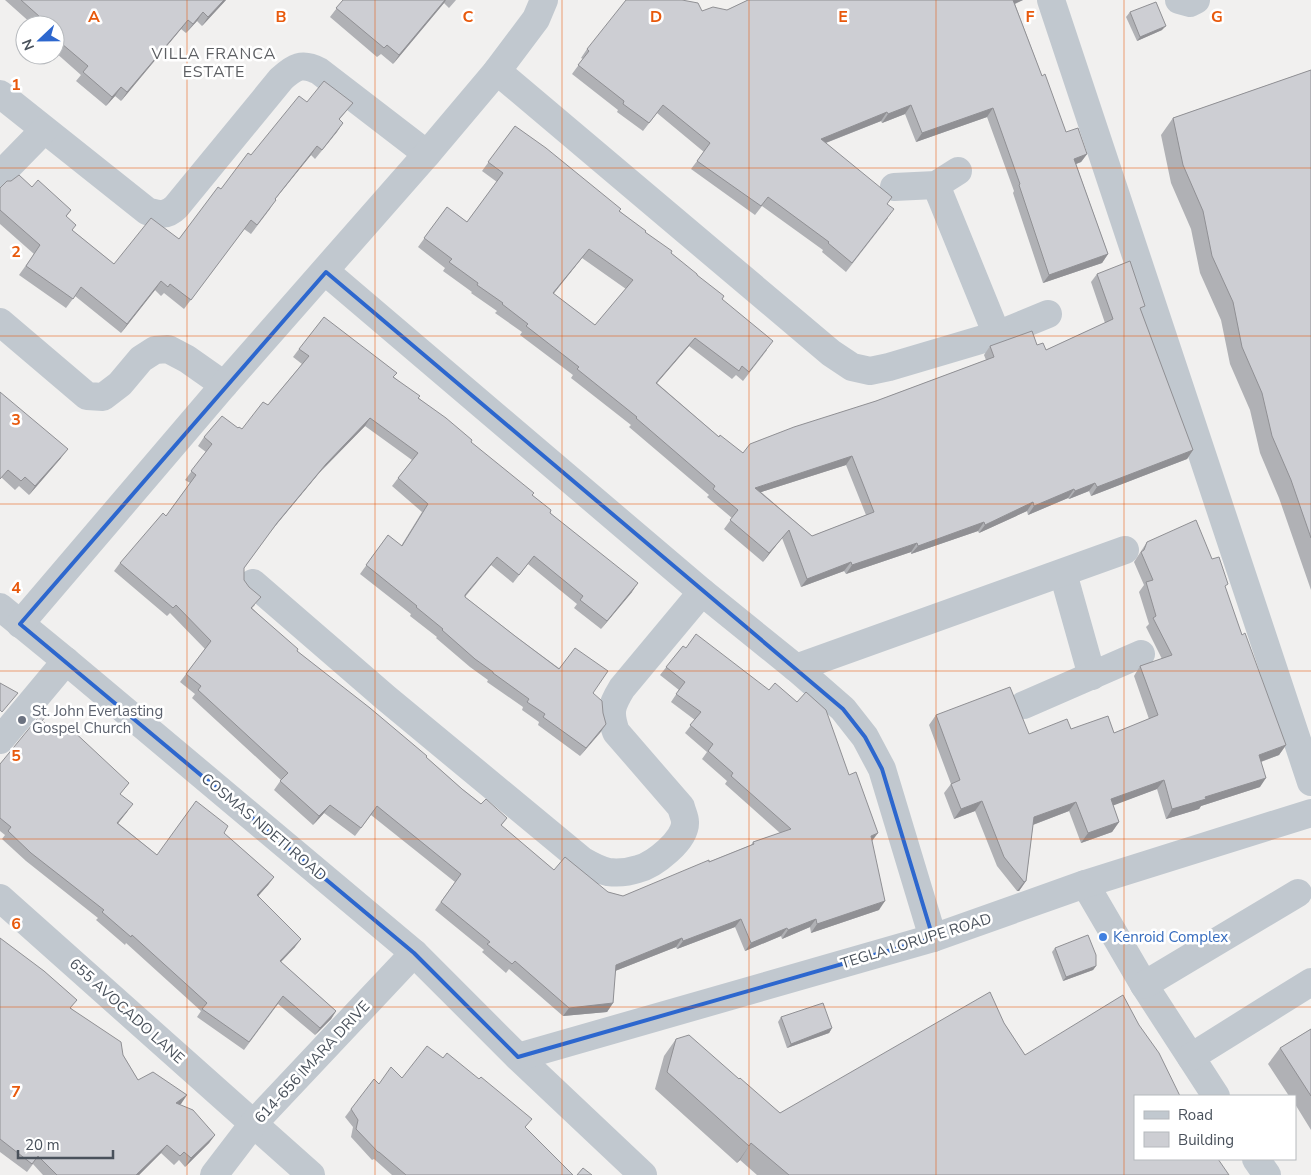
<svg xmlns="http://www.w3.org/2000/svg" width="1311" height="1175" viewBox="0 0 1311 1175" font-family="'Nunito Sans',sans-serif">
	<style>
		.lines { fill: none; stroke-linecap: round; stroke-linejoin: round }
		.minor { stroke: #c1c8cf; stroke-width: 28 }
		.wall { fill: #b0b1b5; fill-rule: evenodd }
		.shaded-wall { fill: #909094 }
		.building { fill: #cdced3; stroke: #909094; fill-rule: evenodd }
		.marked { fill: none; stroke: #2d67ce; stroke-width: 4; stroke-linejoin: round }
		.grid { fill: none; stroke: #e8590c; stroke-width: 1; stroke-opacity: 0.55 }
		.worship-dot { fill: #6b7280; stroke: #fff; stroke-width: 2 }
		.shop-dot { fill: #3f7fe0; stroke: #fff; stroke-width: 2 }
		.labels { text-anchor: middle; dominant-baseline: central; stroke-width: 5; stroke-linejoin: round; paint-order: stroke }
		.worship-label { font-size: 15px; fill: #5b616d; stroke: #fff; text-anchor: start }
		.street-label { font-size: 15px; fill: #49515b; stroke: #fff }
		.shop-label { font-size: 15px; fill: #366cbe; stroke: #fff; text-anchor: start }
		.neighbourhood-label { font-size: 16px; letter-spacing: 1px; fill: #5d5f63; stroke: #fff }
		.grid-label { font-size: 16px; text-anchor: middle; font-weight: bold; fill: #e8590c; stroke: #fff; stroke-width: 5; stroke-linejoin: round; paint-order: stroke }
	</style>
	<rect width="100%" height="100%" fill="#f1f0ef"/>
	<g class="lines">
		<g class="minor">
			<path d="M1051,0L1311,782"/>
			<path d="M1179,0L1190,3L1196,0"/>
			<path d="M497,71L831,353L852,367L870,371L889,367L997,335L1048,314"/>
			<path d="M0,94L147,211C158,215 167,216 176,207L281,79C294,67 302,62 319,71L427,154"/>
			<path d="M0,175L44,130"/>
			<path d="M936,185L997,335"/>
			<path d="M894,187L936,185L958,171"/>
			<path d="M326,272L702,592L796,668L843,709L865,737L882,769L933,938"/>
			<path d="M0,322L87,396L103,397L120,384L141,359L155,350L168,349L187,359L224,385"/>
			<path d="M1063,573L1092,676"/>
			<path d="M253,583L386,698L583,861C590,865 599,870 608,872C617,873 629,872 638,869C654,865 686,840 685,822C685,817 682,812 681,807L616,732C609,712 611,706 622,688L702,592"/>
			<path d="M0,607L66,661L414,953L518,1057L643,1175"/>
			<path d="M20,624L224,385L427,154L497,71L536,19L544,0"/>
			<path d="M796,668L1125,550"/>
			<path d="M1024,705L1141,654"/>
			<path d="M0,740L66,661"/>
			<path d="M1085,884L1144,985L1216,1096"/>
			<path d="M0,898L311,1175"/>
			<path d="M1144,985L1298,893"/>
			<path d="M518,1057L933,938L1085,884L1311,813"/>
			<path d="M1191,1057L1311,982"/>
			<path d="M1256,1159L1267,1175"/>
			<path d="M214,1175L253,1124L414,953"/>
		</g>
	</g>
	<g class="wall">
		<path d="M5,0H226L202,26L197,21L186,33L181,29L121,101L115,96L106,106L76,81L81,75L55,52V25H33Z"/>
		<path d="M343,0H456L449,8L444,3L393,64L381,54L377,57L330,17Z"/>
		<path d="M748,0H1023L1015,4L1042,76L1066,132L1087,154L1081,162L1076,164L1108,254L1102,263L1043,283L1013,193L1014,191L987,117L916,142L905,114L882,123L881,121L826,143L887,204L888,218L846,272L822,252L823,250L762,206L755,215L691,169L704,152L657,113L643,131L617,112L618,110L572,74L583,59L581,58L587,49L702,11L727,10Z"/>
		<path d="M1130,12L1162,30L1137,41L1126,17Z"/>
		<path d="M1311,70V590L1279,498L1260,453L1250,410L1230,364L1221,320L1200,273L1191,229L1171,183L1161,135L1173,118Z"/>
		<path d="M307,102L353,103L339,120L343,123L315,159L311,155L275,199L270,209L251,234L244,229L184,309L164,293L161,296L155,290L121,333L75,296L66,308L19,275L34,254L0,224V188L32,187L71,210L66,217L72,230L114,264L179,239L251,155Z"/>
		<path d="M515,126L671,253L697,275L722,299L767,350L743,381L736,375L732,379L689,346L657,383L719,437L743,453L876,401L986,360L984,355L990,346L1037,345L1046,350L1105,323L1091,282L1097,274L1141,311L1193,450L1187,459L1091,496L1089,491L1069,499L1068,498L1028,515L1027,511L979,533L978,531L911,554V552L846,574L844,571L801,587L782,538L763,562L724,529L732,518L707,497L709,495L629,427L631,425L571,378L573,375L520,335L522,332L495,313L497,311L471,293L472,292L443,271L445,268L418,247L447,207L467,222L497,182L482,171ZM582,258L626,289L595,325L553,294ZM846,465L866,515L812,536L761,492Z"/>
		<path d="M299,349L394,377L532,495L632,592L601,629L574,608L577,604L528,564L513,583L491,565L465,597L515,636L593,693L603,713L606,724L580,756L538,725L539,722L522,710L523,707L487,682L488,680L470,667L436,638L437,637L410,616L411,614L360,574L388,535L401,546L422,512L392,486L412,460L365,426L320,472L271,531L244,568V580L255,605L252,608L297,651L426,757L462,789L481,804L507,818L501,826L554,870L608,892L623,896L751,845L753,842L780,833L725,784L727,781L702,759L707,752L685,733L695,720L671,702L679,690L660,675L683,646L872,841L879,910L811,933L810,927L782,939L781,936L745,951L735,927L677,949L676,947L615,971L613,1003L607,1012L563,1016L509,969L506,973L482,952L484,950L435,910L455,882L371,815L355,836L324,813L313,825L274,790L281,780L192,698L195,694L180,682L205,649L170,613L167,616L114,571L120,563L166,516L190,483L185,480L206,452L198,446L204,437L238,428L242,429L268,405L302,364L293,357Z"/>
		<path d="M0,392L61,458L29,495L19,486L15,490L2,478Z"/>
		<path d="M1147,542L1212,559L1225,588L1242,635L1286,745L1279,755L1261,762L1260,787L1201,806L1199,809L1166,819L1157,789L1113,805L1119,822L1112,832L1081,843L1069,811L1033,825L1026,881L1019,891H1017L997,866L975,811L954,819L944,793L951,784L929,725L936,715L1029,734L1071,729L1114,733L1149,719L1134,676L1140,666L1162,659L1146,627L1149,624L1139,592L1144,585L1134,562Z"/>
		<path d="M42,721L62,737L129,783L120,794L127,812L118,823L157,855L224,833L274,877L268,885L258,896L295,947L281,962L336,1011L331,1019L315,1035L278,1004L244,1050L197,1017L201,1011L126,943L125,945L96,920L98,918L26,861L2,839L5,835L0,831V764Z"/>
		<path d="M0,938L71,1008L123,1055L138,1080L187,1095L179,1105L215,1135L209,1143L185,1167L179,1160L174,1165L161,1153L139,1175H43L33,1164L27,1172L0,1152Z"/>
		<path d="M1055,948L1096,966L1093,970L1063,981L1052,952Z"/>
		<path d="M781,1017L832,1028L829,1033L787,1048L778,1022Z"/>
		<path d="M1004,1023L1025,1055L1135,1096L1229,1175H757L740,1160L737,1163L655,1089L664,1056L676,1039L739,1079L780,1113Z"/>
		<path d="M1311,1029V1130L1295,1104V1096H1289L1268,1064L1280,1048Z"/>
		<path d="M402,1078L526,1128L573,1175H392L374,1159L372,1160L351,1137L353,1127L345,1117L351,1109L379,1084Z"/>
	</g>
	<g class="shaded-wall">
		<path d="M224,0H226L202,26L208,17Z"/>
		<path d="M445,0H446L444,3L393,64L399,55Z"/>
		<path d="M1012,0H1023L1007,7Z"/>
		<path d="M203,12L197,21L186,33L193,24Z"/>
		<path d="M188,20L181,29L121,101L127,92Z"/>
		<path d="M1166,26L1162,30L1137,41L1140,37Z"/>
		<path d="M121,87L115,96L106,106L112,97Z"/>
		<path d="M911,105L905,114L882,123L888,114Z"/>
		<path d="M993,108L987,117L916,142L922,133Z"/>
		<path d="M887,112L881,121L815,147L821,139Z"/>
		<path d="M343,123L337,132L315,159Z"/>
		<path d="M317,146L311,155L268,208L275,199Z"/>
		<path d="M1087,154L1081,162L1068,167L1074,159Z"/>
		<path d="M589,249L582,258L547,302L553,293Z"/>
		<path d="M1108,254L1102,263L1043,283L1049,275Z"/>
		<path d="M161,281L155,290L121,333L127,324Z"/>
		<path d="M695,338L689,346L650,391L656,383Z"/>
		<path d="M370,418L365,426L320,472L271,531L277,523L326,464Z"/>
		<path d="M68,449L61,458L29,495L35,486Z"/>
		<path d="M1193,450L1187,459L1091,496L1097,487Z"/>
		<path d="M852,456L846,465L749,496L755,488Z"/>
		<path d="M1095,483L1089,491L1069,499L1075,491Z"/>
		<path d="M1074,489L1068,498L1028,515L1034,506Z"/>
		<path d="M1033,502L1027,511L979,533L985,525Z"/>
		<path d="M984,522L978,531L911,554L918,546Z"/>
		<path d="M789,530L782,538L763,562L769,553Z"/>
		<path d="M917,543L911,552L846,574L852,565Z"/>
		<path d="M497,557L491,565L459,603L465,595Z"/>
		<path d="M851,562L844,571L801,587L807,579Z"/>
		<path d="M638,583L632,592L601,629L607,621Z"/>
		<path d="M606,724L600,733L580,756L586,748Z"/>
		<path d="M1286,745L1279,755L1252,765L1259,755Z"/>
		<path d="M1266,778L1260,787L1201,806L1199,809L1166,819L1172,809L1205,797Z"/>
		<path d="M1164,780L1157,789L1104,809L1111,799Z"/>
		<path d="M982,801L975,811L954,819L961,809Z"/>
		<path d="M1076,802L1069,811L1027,827L1034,817Z"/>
		<path d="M133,804L127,812L112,831L117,823Z"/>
		<path d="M330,805L324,813L313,825L319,816Z"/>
		<path d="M1119,822L1112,832L1081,843L1088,833Z"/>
		<path d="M878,833L872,841L871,836Z"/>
		<path d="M274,877L268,885L252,903L257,895Z"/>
		<path d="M1026,881L1019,891H1017L1024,882Z"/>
		<path d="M885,901L879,910L811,933L817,924Z"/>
		<path d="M741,919L735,927L677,949L683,941Z"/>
		<path d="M816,919L810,927L782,939L788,930Z"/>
		<path d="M787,928L781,936L745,951L751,943Z"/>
		<path d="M682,938L676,947L610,973L616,965Z"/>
		<path d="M301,939L295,947L274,969L280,961Z"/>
		<path d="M1096,966L1093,970L1063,981L1066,977Z"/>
		<path d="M613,1003L607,1012L563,1016L569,1008Z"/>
		<path d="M336,1011L331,1019L315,1035L320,1028Z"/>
		<path d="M832,1028L829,1033L787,1048L791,1044Z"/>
		<path d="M187,1095L181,1104L170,1112L176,1103Z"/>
		<path d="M215,1135L209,1143L185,1167L191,1158Z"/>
		<path d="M751,1143L740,1160L737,1163L749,1146Z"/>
		<path d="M167,1145L161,1153L139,1175H136Z"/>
	</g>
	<g class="building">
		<path d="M21,0H224L208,17L203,12L193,24L188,20L127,92L121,87L112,97L83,72L88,66L55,38V25H40L36,22L40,17Z"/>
		<path d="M343,0H445L399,55L387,45L384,48L336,8Z"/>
		<path d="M626,0H682L698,3L702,11L713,7L727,10L748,0H1013L1042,76L1045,74L1066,132L1078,128L1087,154L1074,159L1108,254L1049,275L1019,185L1020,184L993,108L922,133L911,105L888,114L887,112L821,139L892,197L887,204L894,209L852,263L828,243L829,242L768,197L761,206L697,161L710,143L663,105L649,123L623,104L624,101L578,65L589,51L587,49Z"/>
		<path d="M1156,2L1166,26L1140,37L1130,12Z"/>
		<path d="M1311,70V538L1291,480L1272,436L1262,393L1242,347L1233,302L1212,256L1203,211L1183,165L1173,118Z"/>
		<path d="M324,81L353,103L339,119L343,123L322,150L317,146L275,199L276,200L257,225L251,220L191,300L170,284L168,287L161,281L127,324L81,287L73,299L26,266L40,245L0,210V188L7,181H11L19,175L32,187L38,180L71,210L66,216L76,225L72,230L114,264L151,218L179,239L218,187L221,189L248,153L251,155L299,96L307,102Z"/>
		<path d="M515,126L546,148L621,209L619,211L646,231L645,232L672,251L671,253L697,274V275L724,296L722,299L773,341L749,372L742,366L739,371L695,338L656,383L719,437L720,435L743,453L750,444L794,427L876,401L994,357L990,346L1032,331L1037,345L1043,343L1046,350L1113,319L1097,274L1130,261L1145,306L1140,308L1193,450L1097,487L1095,483L1075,491L1074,489L1034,506L1033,502L985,525L984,522L918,546L917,543L852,565L851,562L807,579L789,530L769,553L730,520L738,510L713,489L715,486L636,418L637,417L577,369L579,367L526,326L528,324L502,304L503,303L477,285L478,283L449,262L452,259L424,238L447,207L467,222L503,173L488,162ZM589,249L633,280L595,325L553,293ZM852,456L874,512L812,536L755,488Z"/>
		<path d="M324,317L397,373L393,377L420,396L418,398L446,418L472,440L471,442L534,493L532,495L551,510L550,513L638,583L607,621L580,600L583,596L534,556L519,575L497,557L465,595V597L515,636L559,669L575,648L608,671L593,693L602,701L603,713L606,724L586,748L543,717L545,714L527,702L529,699L493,673V672L475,659L442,630L443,629L416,607L417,606L366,565L388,535L402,546L428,504L398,478L418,453L370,418L326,464L277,523L244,568V580L249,587L261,597L251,608L298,649L297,651L370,708L427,756L426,757L462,789L481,804L486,799L507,818L501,825L554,870L565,857L608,892L623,896L709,860V862L754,844L753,842L791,829L731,776L733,773L708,751L713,744L690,725L701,712L676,694L685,682L666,667L683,646L686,648L696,634L769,690L775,683L797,702L806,692L826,710L849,775L856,772L878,833L871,836L885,901L817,924L816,919L788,930L787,928L751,943L741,919L683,941L682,938L616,965L613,1003L569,1008L515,961L512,964L487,944L490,942L441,902L461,874L377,806L361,828L330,805L319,816L280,781L288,773L198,690L201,686L186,674L211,641L176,605L173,608L120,563L163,513L166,516L196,475L191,471L212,444L204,437L222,416L238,428L239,427L242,429L263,402L268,405L309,356L299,349Z"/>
		<path d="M0,392L68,449L35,486L25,477L21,481L8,470L0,479Z"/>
		<path d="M1196,520L1212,559L1219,557L1228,584L1225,586L1242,635L1245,633L1286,745L1259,755L1266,778L1205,797L1206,799L1172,809L1164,780L1111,799L1119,822L1088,833L1076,802L1034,817L1026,881L1024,882L1004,857L982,801L961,809L951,784L960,780L936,715L1010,687L1029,734L1067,719L1071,729L1108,716L1114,733L1158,715L1140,666L1172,655L1153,618L1156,616L1146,582L1153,580L1141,552L1144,550L1147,542Z"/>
		<path d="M0,683L18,693L2,712L0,710Z"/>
		<path d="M41,714L45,717L42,721L62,737L70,728L129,783L120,794L133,804L117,823L157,855L196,801L228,826L224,833L274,877L257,895L301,939L280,961L336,1011L320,1028L283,996L249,1042L202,1009L207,1003L132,935L131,937L102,912L104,910L31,853L8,831L11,827L0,818V764Z"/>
		<path d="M1088,935L1096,955V966L1066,977L1055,948Z"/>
		<path d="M0,938L44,971L77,1000L70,1008L121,1042L123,1055L138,1080L153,1072L187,1095L176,1103L193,1110L215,1135L191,1158L184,1152L180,1156L167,1145L136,1175H57L38,1156L32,1164L0,1139Z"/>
		<path d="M990,992L1004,1023L1025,1055L1123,995L1139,1025L1159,1053L1180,1096H1135V1159H1218L1229,1175H789L751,1143L749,1146L667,1072L676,1039L689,1035L739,1079L740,1078L780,1113Z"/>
		<path d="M823,1003L832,1028L791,1044L781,1017Z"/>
		<path d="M1311,1029V1096L1280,1048Z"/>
		<path d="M427,1046L443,1058L447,1053L479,1079L481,1077L532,1119L525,1127L573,1175H406L379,1152H378L356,1129L358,1120L351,1109L374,1079L379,1084L391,1067L402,1078Z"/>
		<path d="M583,1168L592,1175H577Z"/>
	</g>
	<path class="marked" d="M326,272L843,709L865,737L882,769L933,938L518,1057L414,953L20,624Z"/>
	<path class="grid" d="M187,0V1175M375,0V1175M562,0V1175M749,0V1175M936,0V1175M1124,0V1175M0,168H1311M0,336H1311M0,504H1311M0,671H1311M0,839H1311M0,1007H1311"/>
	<circle class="worship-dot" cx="22" cy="720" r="5"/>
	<circle class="shop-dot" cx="1103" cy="937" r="5"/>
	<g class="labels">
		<g class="worship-label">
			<text x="32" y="711">St. John Everlasting<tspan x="32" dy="17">Gospel Church</tspan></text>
		</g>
		<g class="street-label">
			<text transform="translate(264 827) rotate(40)">COSMAS NDETI ROAD</text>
			<text transform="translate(916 941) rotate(-17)">TEGLA LORUPE ROAD</text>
			<text transform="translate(127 1011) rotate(42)">655 AVOCADO LANE</text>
			<text transform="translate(312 1062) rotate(-47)">614-656 IMARA DRIVE</text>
		</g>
		<g class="shop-label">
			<text x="1113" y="937">Kenroid Complex</text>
		</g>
		<g class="neighbourhood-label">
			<text x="214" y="54">VILLA FRANCA<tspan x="214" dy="18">ESTATE</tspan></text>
		</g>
	</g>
	<g class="grid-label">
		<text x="94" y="22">A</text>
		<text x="281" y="22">B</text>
		<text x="468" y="22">C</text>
		<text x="656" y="22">D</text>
		<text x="843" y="22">E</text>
		<text x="1030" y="22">F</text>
		<text x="1217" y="22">G</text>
		<text x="16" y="90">1</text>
		<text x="16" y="257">2</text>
		<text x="16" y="425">3</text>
		<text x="16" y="593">4</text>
		<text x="16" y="761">5</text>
		<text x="16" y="929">6</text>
		<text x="16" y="1097">7</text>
	</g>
	<rect x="1134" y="1095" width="162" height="65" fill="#ffffff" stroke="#b6b9bd"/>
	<rect x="1144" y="1111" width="25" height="8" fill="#c1c8cf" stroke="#b6b9bd"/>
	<text x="1178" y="1120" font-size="15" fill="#49515b">Road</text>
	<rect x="1144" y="1132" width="25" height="15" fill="#cdced3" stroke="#b6b9bd"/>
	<text x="1178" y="1145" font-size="15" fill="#49515b">Building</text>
	<g transform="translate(40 40) rotate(248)"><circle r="24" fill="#ffffff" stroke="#b6b9bd"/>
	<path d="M0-4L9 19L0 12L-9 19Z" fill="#2d67ce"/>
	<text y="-8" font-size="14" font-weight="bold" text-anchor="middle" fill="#49515b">N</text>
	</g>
	<path d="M18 1150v8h95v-8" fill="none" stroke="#49515b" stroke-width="2.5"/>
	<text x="25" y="1150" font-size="15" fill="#49515b" stroke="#ffffff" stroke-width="4" paint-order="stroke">20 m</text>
</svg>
